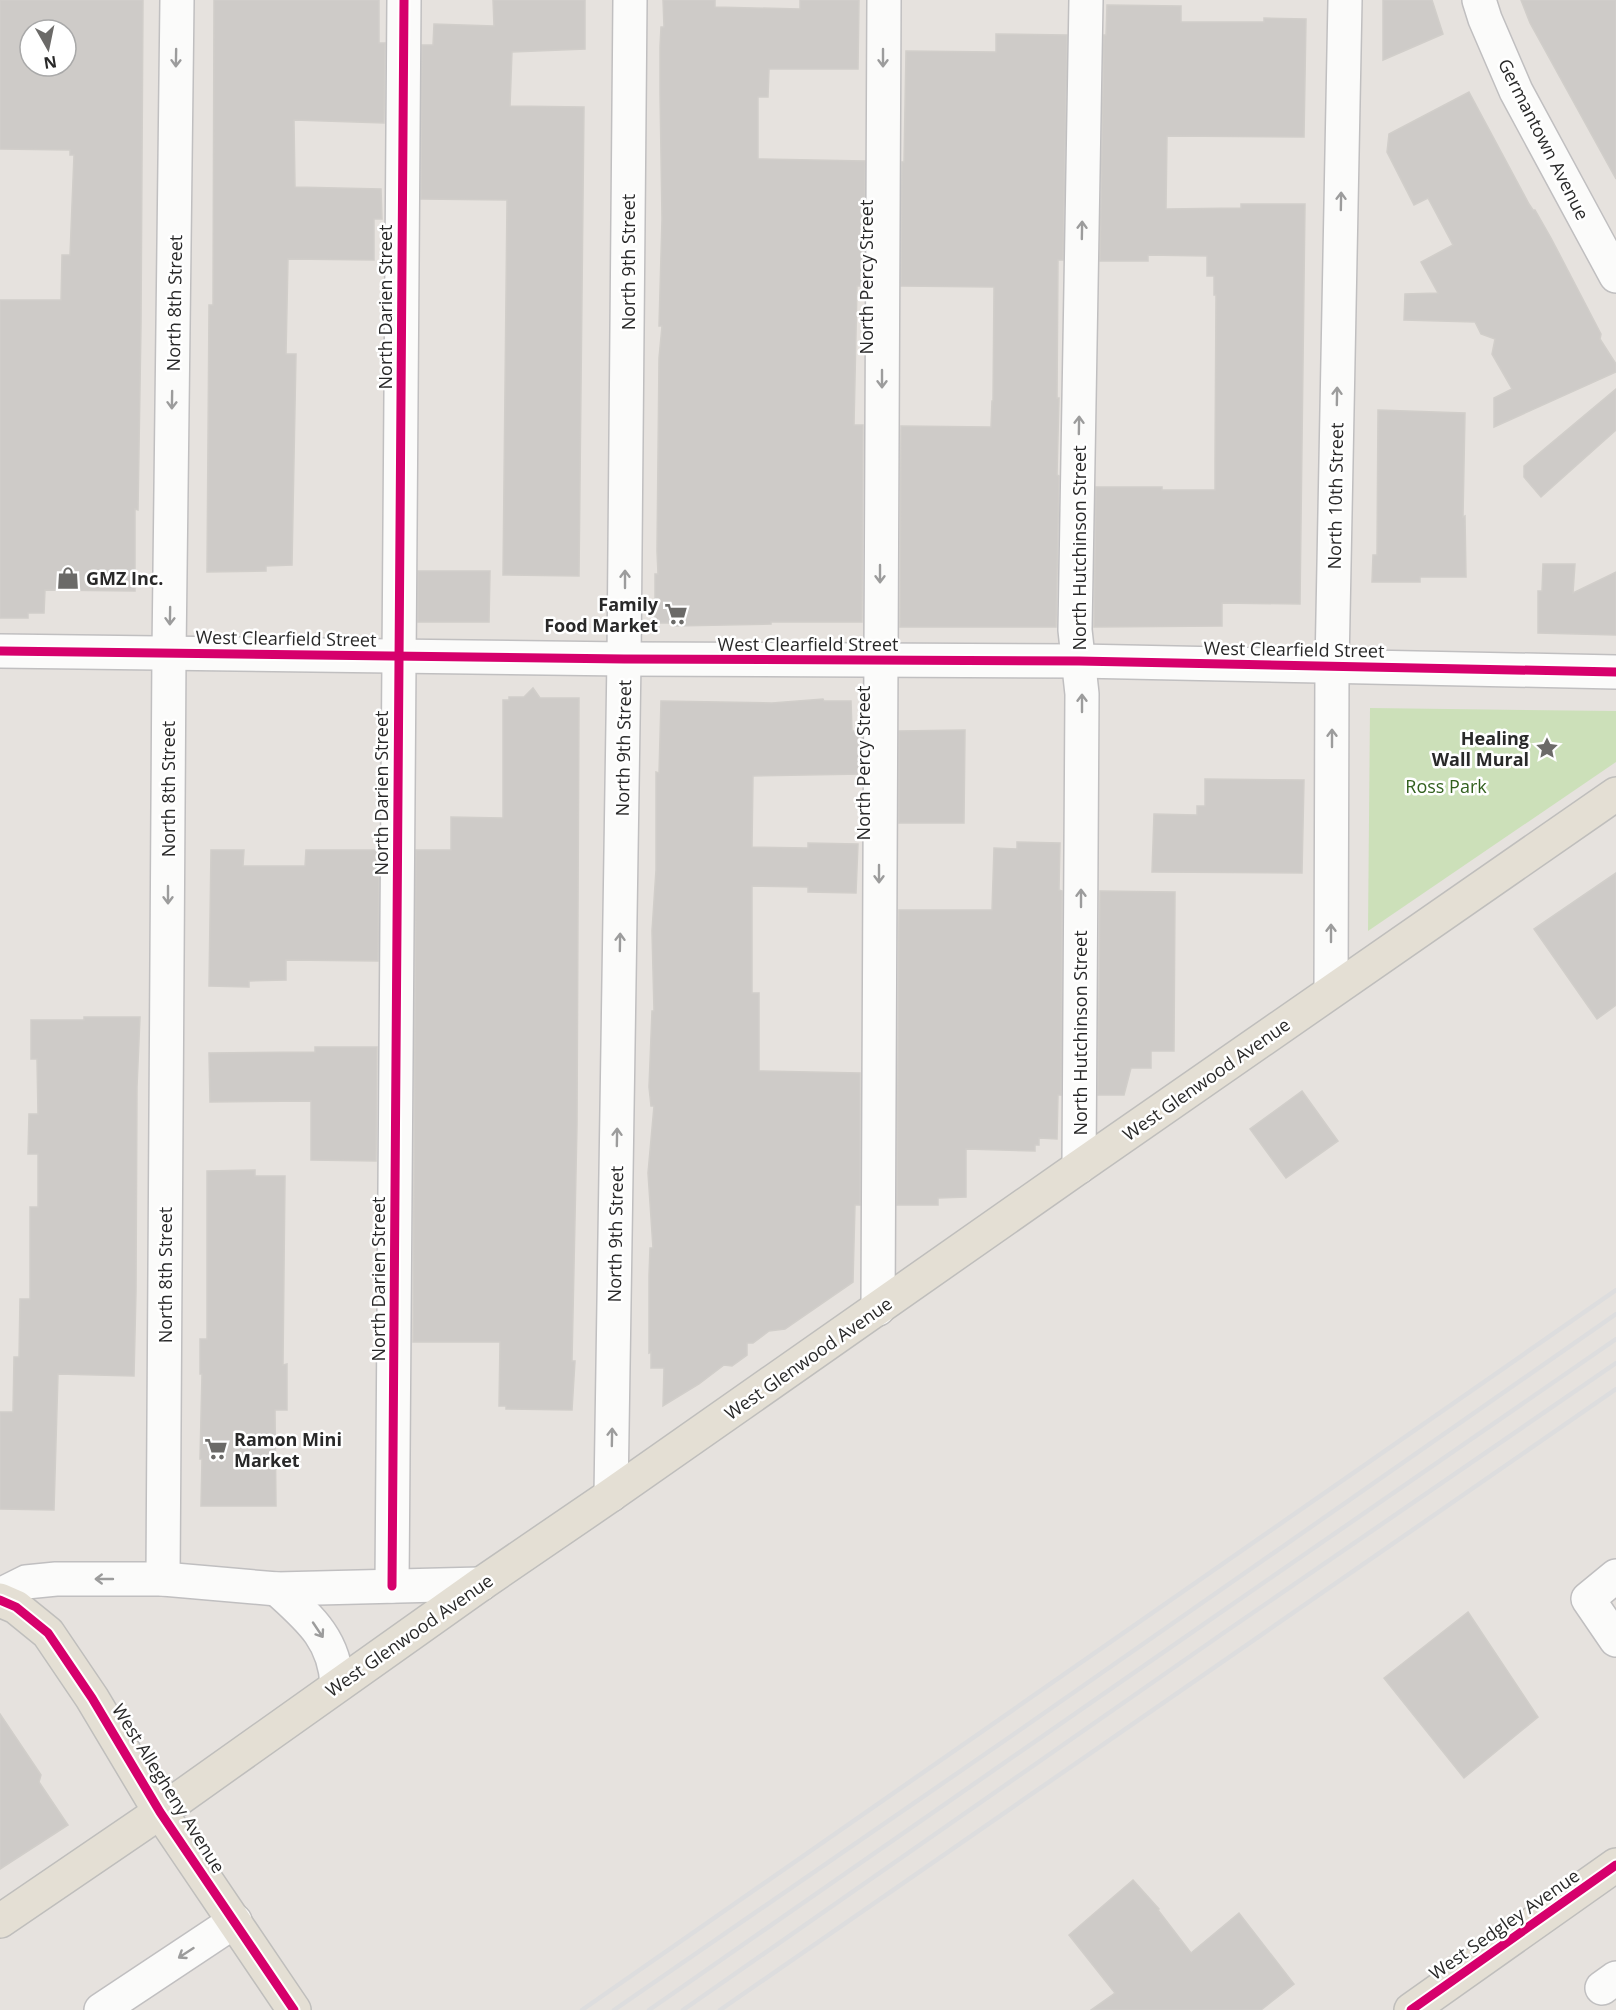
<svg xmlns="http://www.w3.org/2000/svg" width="1616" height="2010" viewBox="0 0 1616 2010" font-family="'Open Sans',sans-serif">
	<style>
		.green { fill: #cce0b9 }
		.building { fill: #cecbc8; stroke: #d1ceca; stroke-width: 1.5; fill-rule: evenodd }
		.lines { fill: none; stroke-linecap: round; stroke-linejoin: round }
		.minor-casing { stroke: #c0bfc0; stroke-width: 36 }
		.major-casing { stroke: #bfbebc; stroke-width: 36 }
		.minor { stroke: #fbfbfa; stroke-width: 33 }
		.major { stroke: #e4dfd4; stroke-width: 33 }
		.rail { stroke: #ddddde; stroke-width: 4.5 }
		.cycleway-casing { stroke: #fff; stroke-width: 13 }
		.cycleway { stroke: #d6006c; stroke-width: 9 }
		.oneway { stroke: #9c9c9c }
		.labels { text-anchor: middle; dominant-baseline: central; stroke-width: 5; stroke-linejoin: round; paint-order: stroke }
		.street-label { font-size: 18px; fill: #292929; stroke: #fff }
		.poi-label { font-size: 18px; font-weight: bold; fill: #292929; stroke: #fff; text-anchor: start }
		.park-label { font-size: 18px; fill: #32601e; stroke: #fff }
	</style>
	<rect width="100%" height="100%" fill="#e6e2de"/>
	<path class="green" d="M1370,708L1616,711V762L1368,931Z"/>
	<g class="building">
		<path d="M0,0H143L141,325L138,510L135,509V591L45,590L44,613H28V618H0V300H61L62,255H70L74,155H70V150L0,149ZM30,30H66V66H30Z"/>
		<path d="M214,0H379V43H385L384,123L294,120L295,187L381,189L382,219H374V260L288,259L286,354H296L292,565L266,566V571L207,572L209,305H213Z"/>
		<path d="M493,0H585V49L512,52L510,106L584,107L579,576L503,575L507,200L421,199L422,45H433L434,24L494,26Z"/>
		<path d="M663,0H715V7L800,9V0H859L858,69H769L768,97H758V159L865,161L864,286H857L854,425H863L862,622H771V624L674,626V623H655V574H658L657,551L659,358L662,326H659L662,219L660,93V47L661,27H664Z"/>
		<path d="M1383,0H1432L1443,34L1383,60Z"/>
		<path d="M1521,0H1616V179L1530,23Z"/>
		<path d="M1107,5L1181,6V22H1264V18L1306,19L1304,137L1167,136L1166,209L1241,208V204H1305L1300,604L1222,603V626L1094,627L1096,487H1162V490H1215V462L1216,295H1214V276H1207V256L1148,255V261H1100L1104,35H1106Z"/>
		<path d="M996,34L1067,35L1063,260H1058L1057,398H1059L1057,475L1059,476L1056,627H900L901,426L991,427L992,401H993L994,287L901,286L902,162H904L906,51L996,52Z"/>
		<path d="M1469,92L1529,204L1533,210H1535L1551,238L1601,334L1600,339L1616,364V372L1494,427V398L1512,389L1492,354L1495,339L1481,334L1475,322L1404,320L1405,294L1438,293L1421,262L1453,245L1428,198L1414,205L1387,152L1389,134Z"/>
		<path d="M1616,389V430L1541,497L1524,477V466Z"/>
		<path d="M1378,410L1465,413L1463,517L1465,516L1466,577H1420V582H1372L1373,555H1377Z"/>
		<path d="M1543,564H1575L1573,593L1616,572V635L1538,633V591H1542Z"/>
		<path d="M418,571H490L489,622H418Z"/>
		<path d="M533,688L540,698H579L577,1125L572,1361H575L572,1410L506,1409V1406H499L500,1342H413L416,850H451V817L503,818V700H509V697H524Z"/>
		<path d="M823,699L824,701H851L852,731H862V774L753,776L752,847L808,848V843L858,844L856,893L808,892V887L752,886V993H759V1071L860,1073V1205H855L853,1282L785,1329L769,1331L753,1343H747V1355L732,1366L724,1365L699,1384L663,1406L664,1368H651V1352L649,1353V1276L650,1248H653L648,1173L654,1106H651L649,1087L652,1011H654L652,931L656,870V772L659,773L661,701L772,703Z"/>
		<path d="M965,730L964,823H899V731Z"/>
		<path d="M1205,779L1304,780L1302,873L1152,872L1154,814L1197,815V806H1205Z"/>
		<path d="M1017,842L1060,843L1059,890L1062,891L1061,1095H1058L1057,1139L1039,1138V1145H1035V1151L966,1149V1197L938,1198V1205H897L899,910H992L994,848L1017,849Z"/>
		<path d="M211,850H244L243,866H305L306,850H379L378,961L286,960V980L249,981V987L209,986Z"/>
		<path d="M1616,873V1005L1597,1019L1534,929Z"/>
		<path d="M1100,891L1175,892L1174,1051H1151V1068H1131L1124,1095H1098Z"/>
		<path d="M84,1017H140L137,1087L136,1291L134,1376L58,1374L54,1510L0,1509V1412H13L14,1357H19L20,1299H30V1207H38V1154H28L29,1114H38L37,1059H31V1020H84Z"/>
		<path d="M315,1047H377L376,1161L311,1160V1101L210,1102L209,1053L315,1052Z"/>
		<path d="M1302,1091L1338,1141L1286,1178L1250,1129Z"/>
		<path d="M255,1170V1176H285L283,1365L287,1364V1410H275L276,1506H201L202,1459H200L202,1374H200V1339H207V1171Z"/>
		<path d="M1468,1612L1538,1717L1464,1778L1384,1678Z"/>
		<path d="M0,1714L41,1775L39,1782L68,1825L0,1869Z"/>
		<path d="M1133,1880L1159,1909L1158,1910L1191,1953L1239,1913L1294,1984L1261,2010H1091L1115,1993L1069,1935Z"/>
	</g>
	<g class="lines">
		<g class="minor-casing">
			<g id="minor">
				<path d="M1479,0L1485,19L1516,91L1616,276"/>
				<path d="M0,651L624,659L1079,661L1616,672"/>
				<path d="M1331,991L1332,667L1345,0"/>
				<path d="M1079,1167L1082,694L1075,630L1086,0"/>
				<path d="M878,1309L884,0"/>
				<path d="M611,1495L624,659L630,0"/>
				<path d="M1616,1576L1588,1599L1616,1640"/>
				<path d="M163,1579L169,653L177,0"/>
				<path d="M392,1586L404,0"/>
				<path d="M277,1589C309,1618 335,1639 337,1685"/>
				<path d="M0,1595L26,1582L56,1579H163L277,1589L481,1584"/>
				<path d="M1602,1988L1616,1978"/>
				<path d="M101,2010L235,1921"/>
			</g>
		</g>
		<g class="major-casing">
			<g id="major">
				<path d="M0,1600L16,1607L48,1633L92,1698L160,1812L294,2010"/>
				<path d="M0,1921L160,1812L481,1584L611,1495L1079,1167L1616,794"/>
				<path d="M1411,2010L1616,1865"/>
			</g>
		</g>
		<use href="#minor" class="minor"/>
		<use href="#major" class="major"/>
		<g class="rail">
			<path d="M582,2010L1616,1290"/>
			<path d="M614,2010L1017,1732L1616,1314"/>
			<path d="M649,2010C971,1785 1293,1562 1616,1339"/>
			<path d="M683,2010L1222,1634L1616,1363"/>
			<path d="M720,2010L1616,1389"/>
		</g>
		<g class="cycleway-casing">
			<g id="cycleway">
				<path d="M0,651L624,659L1079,661L1616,672"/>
				<path d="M392,1586L404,0"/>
				<path d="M0,1600L16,1607L48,1633L92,1698L160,1812L294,2010"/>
				<path d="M1411,2010L1616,1865"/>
			</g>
		</g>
		<use href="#cycleway" class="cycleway"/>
	</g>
	<defs><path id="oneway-shaft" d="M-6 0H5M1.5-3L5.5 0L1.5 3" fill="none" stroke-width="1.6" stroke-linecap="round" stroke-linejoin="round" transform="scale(1.5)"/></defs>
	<g class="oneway">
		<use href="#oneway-shaft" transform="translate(176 58) rotate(91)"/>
		<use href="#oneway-shaft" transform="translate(883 58) rotate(90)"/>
		<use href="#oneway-shaft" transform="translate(1341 201) rotate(-89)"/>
		<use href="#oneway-shaft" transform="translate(1082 230) rotate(-89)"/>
		<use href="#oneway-shaft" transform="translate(882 379) rotate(90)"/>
		<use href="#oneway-shaft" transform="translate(1337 396) rotate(-89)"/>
		<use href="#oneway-shaft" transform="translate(172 400) rotate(91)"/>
		<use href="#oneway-shaft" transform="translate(1079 425) rotate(-89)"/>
		<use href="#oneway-shaft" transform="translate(880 574) rotate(90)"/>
		<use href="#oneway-shaft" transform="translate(625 579) rotate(-90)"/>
		<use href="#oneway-shaft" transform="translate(170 616) rotate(91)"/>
		<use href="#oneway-shaft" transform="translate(1082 703) rotate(-90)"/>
		<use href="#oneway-shaft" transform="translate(1332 738) rotate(-90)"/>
		<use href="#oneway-shaft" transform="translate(879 874) rotate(90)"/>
		<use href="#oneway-shaft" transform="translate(168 895) rotate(90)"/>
		<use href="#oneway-shaft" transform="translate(1081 898) rotate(-90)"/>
		<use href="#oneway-shaft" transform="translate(1331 933) rotate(-90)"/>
		<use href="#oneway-shaft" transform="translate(620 942) rotate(-89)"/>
		<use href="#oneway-shaft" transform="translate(617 1137) rotate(-89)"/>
		<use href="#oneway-shaft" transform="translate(612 1437) rotate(-89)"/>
		<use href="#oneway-shaft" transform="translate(104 1579) rotate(-180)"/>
		<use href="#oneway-shaft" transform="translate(318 1630) rotate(56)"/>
		<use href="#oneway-shaft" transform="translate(186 1953) rotate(147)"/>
	</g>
	<defs>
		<g id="shop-bare" transform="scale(1.8)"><path d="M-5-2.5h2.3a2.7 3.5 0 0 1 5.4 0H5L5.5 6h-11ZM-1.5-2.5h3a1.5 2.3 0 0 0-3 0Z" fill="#6b6a68" stroke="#fff" stroke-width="2.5" paint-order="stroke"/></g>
		<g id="supermarket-bare" transform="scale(1.8)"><path d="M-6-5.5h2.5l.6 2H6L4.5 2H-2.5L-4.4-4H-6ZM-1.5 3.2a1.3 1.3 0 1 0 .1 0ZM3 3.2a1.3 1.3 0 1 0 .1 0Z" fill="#6b6a68" stroke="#fff" stroke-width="2.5" paint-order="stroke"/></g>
		<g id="sight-bare" transform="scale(1.8)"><path d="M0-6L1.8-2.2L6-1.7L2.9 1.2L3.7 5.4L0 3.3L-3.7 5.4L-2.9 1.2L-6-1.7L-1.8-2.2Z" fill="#6b6a68" stroke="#fff" stroke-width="2.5" paint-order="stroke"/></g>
	</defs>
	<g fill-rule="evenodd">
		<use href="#shop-bare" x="68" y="578"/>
		<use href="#supermarket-bare" x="676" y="614"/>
		<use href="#sight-bare" x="1547" y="748"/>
		<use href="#supermarket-bare" x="216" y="1449"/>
	</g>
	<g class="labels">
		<g class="street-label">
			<text transform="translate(1544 139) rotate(63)">Germantown Avenue</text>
			<text transform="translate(628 262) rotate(-90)">North 9th Street</text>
			<text transform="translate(866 277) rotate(-90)">North Percy Street</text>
			<text transform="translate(174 303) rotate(-89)">North 8th Street</text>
			<text transform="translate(385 307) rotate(-90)">North Darien Street</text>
			<text transform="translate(1335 496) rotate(-89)">North 10th Street</text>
			<text transform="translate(1079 548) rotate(-90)">North Hutchinson Street</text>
			<text transform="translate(286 638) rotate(1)">West Clearfield Street</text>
			<text x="808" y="644">West Clearfield Street</text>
			<text transform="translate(1294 649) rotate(1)">West Clearfield Street</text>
			<text transform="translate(623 748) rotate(-89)">North 9th Street</text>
			<text transform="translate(863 763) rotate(-90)">North Percy Street</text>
			<text transform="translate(168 789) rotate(-90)">North 8th Street</text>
			<text transform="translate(381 793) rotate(-90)">North Darien Street</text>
			<text transform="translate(1080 1033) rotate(-90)">North Hutchinson Street</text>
			<text transform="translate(1206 1079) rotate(-35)">West Glenwood Avenue</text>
			<text transform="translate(615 1234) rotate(-89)">North 9th Street</text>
			<text transform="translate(165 1275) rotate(-90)">North 8th Street</text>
			<text transform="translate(378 1279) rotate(-90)">North Darien Street</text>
			<text transform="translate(808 1358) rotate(-35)">West Glenwood Avenue</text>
			<text transform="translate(409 1635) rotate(-35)">West Glenwood Avenue</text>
			<text transform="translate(169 1788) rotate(58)">West Allegheny Avenue</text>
			<text transform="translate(1504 1924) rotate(-35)">West Sedgley Avenue</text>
		</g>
		<g class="poi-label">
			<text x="86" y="578">GMZ Inc.</text>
			<text x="658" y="604" text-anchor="end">Family<tspan x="658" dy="21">Food Market</tspan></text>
			<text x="1529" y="738" text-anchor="end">Healing<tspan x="1529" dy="21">Wall Mural</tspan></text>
			<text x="234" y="1439">Ramon Mini<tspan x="234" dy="21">Market</tspan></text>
		</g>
		<g class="park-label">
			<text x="1446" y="786">Ross Park</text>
		</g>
	</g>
	<g transform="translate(48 48) rotate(171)"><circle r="28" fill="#ffffff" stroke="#a9a9a9" stroke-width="1.5"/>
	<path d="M0-4.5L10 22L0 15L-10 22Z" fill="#6b6a68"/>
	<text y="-9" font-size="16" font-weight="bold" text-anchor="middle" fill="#292929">N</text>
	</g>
</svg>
